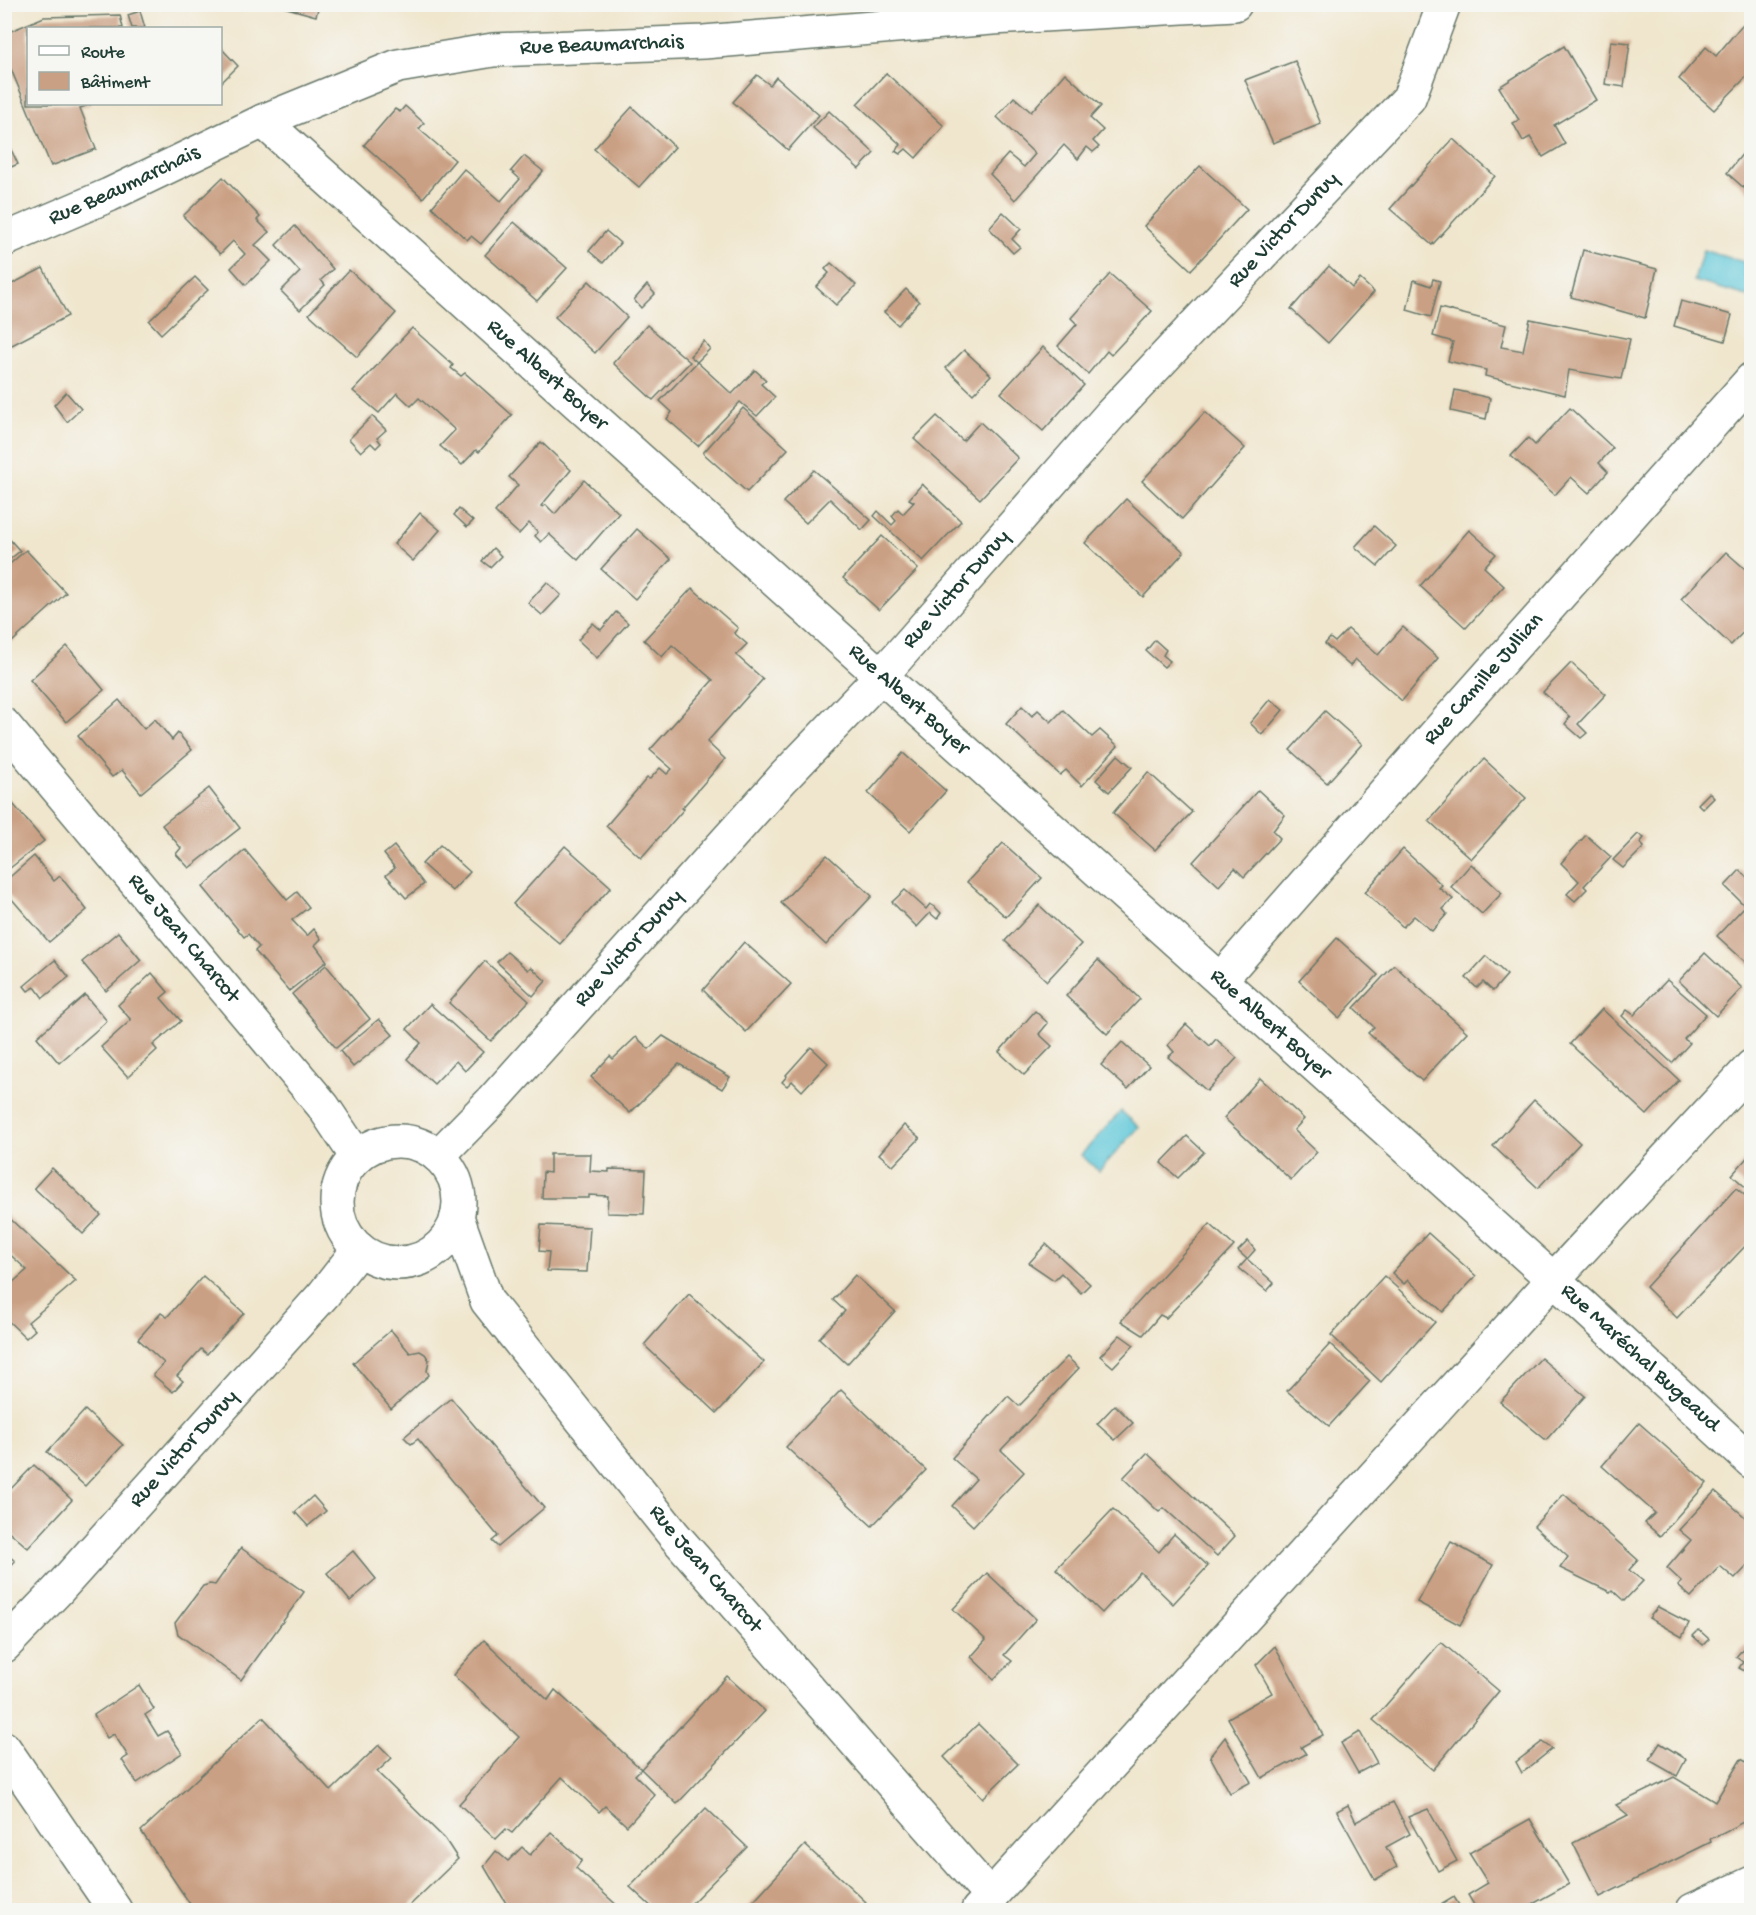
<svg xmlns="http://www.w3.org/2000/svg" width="1756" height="1915" viewBox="0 0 1756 1915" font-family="'Gochi Hand',sans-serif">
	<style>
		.water { fill: #5ec8d9; stroke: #3e8286; stroke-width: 1.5 }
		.building { fill: #caa084 }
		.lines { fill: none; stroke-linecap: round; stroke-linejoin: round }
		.minor-casing { stroke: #68786a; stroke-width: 36 }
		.major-casing { stroke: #68786a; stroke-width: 36 }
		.minor { stroke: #fff; stroke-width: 33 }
		.major { stroke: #fff; stroke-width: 33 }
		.labels { text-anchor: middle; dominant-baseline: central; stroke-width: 6; stroke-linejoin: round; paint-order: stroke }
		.street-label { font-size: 22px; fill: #1f3d34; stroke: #f6f6f2 }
	</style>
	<rect width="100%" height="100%" fill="#f6f6f2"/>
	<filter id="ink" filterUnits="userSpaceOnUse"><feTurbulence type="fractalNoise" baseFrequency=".0167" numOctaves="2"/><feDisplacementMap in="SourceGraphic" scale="12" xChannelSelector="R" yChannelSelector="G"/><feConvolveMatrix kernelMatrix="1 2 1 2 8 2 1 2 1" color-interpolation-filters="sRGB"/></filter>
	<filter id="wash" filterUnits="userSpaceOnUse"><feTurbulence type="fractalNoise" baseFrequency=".008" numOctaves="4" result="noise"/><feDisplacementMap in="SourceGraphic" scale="24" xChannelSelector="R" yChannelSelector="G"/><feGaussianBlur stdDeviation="1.35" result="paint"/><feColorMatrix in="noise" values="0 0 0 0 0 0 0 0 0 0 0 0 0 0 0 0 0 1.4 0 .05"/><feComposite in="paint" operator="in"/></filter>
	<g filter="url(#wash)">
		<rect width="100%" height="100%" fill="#f0e6cd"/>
		<g class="water">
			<path d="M1703,250L1751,264V297L1694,281Z"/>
			<path d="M1121,1111L1139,1127L1099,1171L1081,1155Z"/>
		</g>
		<g id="blocks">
			<g class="building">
				<path d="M276,5H319L316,16Z"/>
				<path d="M140,11L145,28H132L128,15Z"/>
				<path d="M120,15L123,28H28V104H92L80,108L96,149L51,166L4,52V34L44,17Z"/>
				<path d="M1742,25L1752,33V71L1714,110L1679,79L1706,47L1716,56Z"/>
				<path d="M1611,41L1630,43L1624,87L1605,84Z"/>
				<path d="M1564,46L1596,100L1554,125L1565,144L1543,157L1530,137L1523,141L1513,123L1519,120L1499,87Z"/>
				<path d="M220,47L238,66L220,84Z"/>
				<path d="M1295,61L1321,124L1273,143L1245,80Z"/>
				<path d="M886,73L944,126L916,158L906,149L900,154L895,151L901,145L857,104Z"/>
				<path d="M1065,73L1101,106L1090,118L1103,130L1093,141L1099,147L1093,152L1087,147L1078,159L1064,145L1015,200L990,174L1008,154L1024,167L1035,154L997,117L1014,97L1031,112Z"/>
				<path d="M757,75L770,85L776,77L819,115L788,150L733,102Z"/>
				<path d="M405,106L424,123L419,129L455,160L423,198L364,145L395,109L400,112Z"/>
				<path d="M632,107L675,147L639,187L594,149Z"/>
				<path d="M829,111L874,153L859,169L813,128Z"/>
				<path d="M4,135L18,164L4,170Z"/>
				<path d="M1453,139L1495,176L1432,245L1390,209Z"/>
				<path d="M1752,142V195L1727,173Z"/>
				<path d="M524,156L543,171L481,244L471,236L467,240L432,207L464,169L501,201L520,179L511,171Z"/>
				<path d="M1200,166L1247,209L1191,270L1144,226Z"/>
				<path d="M223,177L260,217L257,220L269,232L255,245L271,261L246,285L231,268L245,254L233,241L220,254L183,216Z"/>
				<path d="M1003,212L1021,229L1012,239L1020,247L1013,253L989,228Z"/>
				<path d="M514,222L567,268L537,301L485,255Z"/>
				<path d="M295,226L333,269L321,280L325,285L300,310L281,291L300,272L276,245Z"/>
				<path d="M606,231L620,243L603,263L589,251Z"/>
				<path d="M1583,250L1657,269L1645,318L1571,297Z"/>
				<path d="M831,263L856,285L836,305L816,287L829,273L825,269Z"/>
				<path d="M1329,266L1352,288L1360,279L1374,292L1328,343L1291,309Z"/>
				<path d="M43,268L68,316L10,346L4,338V288Z"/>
				<path d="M349,270L396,313L357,357L309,314Z"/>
				<path d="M1110,274L1152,311L1111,355L1107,351L1088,374L1058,346L1077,324L1071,318Z"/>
				<path d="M195,277L208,290L161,334L149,321Z"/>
				<path d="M1433,279L1440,281L1431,317L1407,310L1414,280L1431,286Z"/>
				<path d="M589,281L627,317L595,353L555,317Z"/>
				<path d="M647,285L655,294L641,308L634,300Z"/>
				<path d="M906,289L919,302L898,325L884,312Z"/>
				<path d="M1681,301L1732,315L1725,341L1674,326Z"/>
				<path d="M1440,308L1506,325L1501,347L1523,351L1530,319L1630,339L1621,379L1569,370L1565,395L1485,376L1486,370L1448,361L1453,342L1433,336Z"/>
				<path d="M647,325L690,362L653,400L613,363Z"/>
				<path d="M412,328L453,365L451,368L461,376L465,373L512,415L479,452L476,450L462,465L440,446L455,430L419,398L411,406L397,393L379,413L353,391Z"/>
				<path d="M704,341L710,349L697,362L732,394L755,370L766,380L761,384L775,397L757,416L740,402L698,446L667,419L672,412L660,401L697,362L690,356Z"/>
				<path d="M1043,347L1084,385L1043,431L1001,393Z"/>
				<path d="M964,350L991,375L973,394L946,368Z"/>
				<path d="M1455,390L1490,398L1486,419L1451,411Z"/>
				<path d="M66,392L81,409L67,422L54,405Z"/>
				<path d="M743,408L788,449L747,492L703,453Z"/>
				<path d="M1570,408L1613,448L1599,463L1608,472L1589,493L1571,477L1555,495L1511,456L1528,438L1535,445Z"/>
				<path d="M1205,412L1245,448L1182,519L1142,481Z"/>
				<path d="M372,416L386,430L377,438L381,443L376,448L371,443L361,452L349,439Z"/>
				<path d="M937,416L963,441L980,422L1018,458L980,499L914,439Z"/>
				<path d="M541,442L571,470L541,506L543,507L546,505L555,514L584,480L619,513L578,560L549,534L541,542L535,536L538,532L529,523L519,534L495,512L518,485L509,477Z"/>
				<path d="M814,470L871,520L862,530L830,499L806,523L783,502Z"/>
				<path d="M922,484L961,521L923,561L874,516L878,511L892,525L896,521L892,516L898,509L903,514L914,502L909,499Z"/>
				<path d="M1126,499L1184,552L1143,597L1085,543Z"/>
				<path d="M459,509L473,521L467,527L454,515Z"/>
				<path d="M420,513L440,530L413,561L394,544Z"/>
				<path d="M1374,526L1396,546L1378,566L1355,547Z"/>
				<path d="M637,529L671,559L635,599L601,569Z"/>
				<path d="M1469,530L1496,554L1484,567L1504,586L1466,628L1420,586Z"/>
				<path d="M4,533L20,551L4,564Z"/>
				<path d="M882,536L918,569L879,610L843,578Z"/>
				<path d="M493,548L501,556L490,567L482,561Z"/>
				<path d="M26,550L66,593L12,642L4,634V569Z"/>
				<path d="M1726,552L1752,575V623L1731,645L1681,599Z"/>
				<path d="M547,582L561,595L542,615L528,603Z"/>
				<path d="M692,588L738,628L734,633L747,644L736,655L763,679L707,742L725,759L682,808L684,809L641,858L606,826L647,778L650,779L660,768L667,774L672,769L650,750L713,680L672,645L662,657L644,640Z"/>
				<path d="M616,612L628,623L597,658L578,640L593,623L601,630Z"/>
				<path d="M1403,627L1438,658L1402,701L1355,659L1350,666L1325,644L1330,638L1335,642L1348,629L1378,655Z"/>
				<path d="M1155,640L1166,650L1163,655L1170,661L1164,667L1146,651Z"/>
				<path d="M67,646L104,690L66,722L30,680Z"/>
				<path d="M1571,663L1606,694L1578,724L1587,733L1581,738L1565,724L1570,717L1543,692Z"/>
				<path d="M1270,699L1283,710L1262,735L1250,723Z"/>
				<path d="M119,700L144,729L155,719L172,740L178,733L192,750L141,793L122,770L112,777L78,736Z"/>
				<path d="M1022,706L1032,716L1038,710L1051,722L1063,710L1092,737L1100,730L1118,746L1082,786L1066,770L1060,775L1006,724Z"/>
				<path d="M1325,711L1362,744L1327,783L1290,750Z"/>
				<path d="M903,753L946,791L910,831L868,793Z"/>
				<path d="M1118,755L1132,767L1109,792L1096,780Z"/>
				<path d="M1484,759L1526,798L1471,859L1429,821Z"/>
				<path d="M1148,772L1192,812L1155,850L1113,813Z"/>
				<path d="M209,788L240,828L189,868L176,854L181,848L162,825Z"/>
				<path d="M1258,790L1285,815L1273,831L1280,838L1244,877L1235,868L1219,886L1193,862Z"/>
				<path d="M1709,793L1714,798L1703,809L1698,804Z"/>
				<path d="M4,799L7,801L9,799L44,841L4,873Z"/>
				<path d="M1638,834L1644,838L1640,843L1644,847L1623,868L1613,860Z"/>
				<path d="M1586,835L1611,857L1584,886L1587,889L1575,901L1567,894L1579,881L1561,863Z"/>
				<path d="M1003,843L1042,878L1006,917L967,882Z"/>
				<path d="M440,845L470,872L452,891L422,864Z"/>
				<path d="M394,846L424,884L406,898L386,875L395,868L384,854Z"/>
				<path d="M565,846L611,887L560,944L513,904Z"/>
				<path d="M1403,849L1442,885L1439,888L1453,899L1443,909L1447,914L1432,931L1414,916L1403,927L1365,892Z"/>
				<path d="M245,850L287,900L297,892L309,907L292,920L307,936L314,929L321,939L315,945L327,961L289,991L255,951L259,947L248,934L244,937L203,887Z"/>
				<path d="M827,855L872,896L826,945L781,903Z"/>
				<path d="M34,856L54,881L60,876L87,910L49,942L4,890V882Z"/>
				<path d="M1471,864L1502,893L1482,914L1451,887Z"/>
				<path d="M1740,870L1752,882V968L1717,936L1745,906L1725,886Z"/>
				<path d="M905,890L926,909L930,904L935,907L941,913L937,919L930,913L917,927L892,902Z"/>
				<path d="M1039,905L1081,944L1047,981L1005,941Z"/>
				<path d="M118,932L141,960L106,991L82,962Z"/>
				<path d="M1337,938L1378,975L1339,1018L1299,981Z"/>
				<path d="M744,942L791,984L746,1032L703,990Z"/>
				<path d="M507,952L528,970L531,967L546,981L533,996L497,962Z"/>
				<path d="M1705,953L1742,988L1716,1016L1679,981Z"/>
				<path d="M1486,956L1507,975L1493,991L1483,982L1477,988L1466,978Z"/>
				<path d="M55,960L69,977L43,998L35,987L28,991L24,986Z"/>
				<path d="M1098,960L1140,999L1107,1034L1066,996Z"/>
				<path d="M485,961L529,1001L491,1041L449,1003Z"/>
				<path d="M326,965L370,1019L336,1048L292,994Z"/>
				<path d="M1394,965L1467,1032L1422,1081L1368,1033L1374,1027L1354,1008Z"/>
				<path d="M152,973L168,992L161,998L181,1021L153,1045L157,1050L128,1077L101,1047L131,1020L118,1005Z"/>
				<path d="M1667,980L1706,1014L1684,1039L1690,1043L1672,1063L1622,1016L1627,1010L1634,1015Z"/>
				<path d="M85,995L107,1021L59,1063L37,1037Z"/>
				<path d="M430,1004L483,1052L465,1071L456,1061L434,1084L407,1059L421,1043L407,1029Z"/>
				<path d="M1602,1009L1679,1080L1647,1115L1570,1044Z"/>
				<path d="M1035,1011L1048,1023L1039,1034L1052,1046L1024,1075L999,1052Z"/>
				<path d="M379,1019L393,1035L353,1067L340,1051Z"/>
				<path d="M1186,1024L1210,1046L1216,1039L1237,1058L1207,1091L1168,1057L1174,1052L1168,1045Z"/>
				<path d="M663,1036L730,1077L722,1089L679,1064L630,1113L591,1077L610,1056L613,1059L636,1037L649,1049Z"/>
				<path d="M1122,1042L1149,1066L1128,1089L1101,1065Z"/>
				<path d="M811,1047L828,1063L802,1091L792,1081L787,1086L782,1082L787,1076L786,1075Z"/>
				<path d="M1260,1078L1304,1119L1294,1130L1317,1152L1291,1180L1224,1118Z"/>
				<path d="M1534,1100L1580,1143L1538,1188L1493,1146Z"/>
				<path d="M904,1125L920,1138L893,1166L879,1154Z"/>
				<path d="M1187,1136L1204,1152L1178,1178L1161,1163Z"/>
				<path d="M1752,1152V1193L1732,1175Z"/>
				<path d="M550,1154H591L590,1171L609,1172V1169L646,1170L644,1214L607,1213L608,1196L589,1195V1198H542L543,1172L550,1173Z"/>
				<path d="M52,1168L101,1215L83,1234L34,1188Z"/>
				<path d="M1736,1188L1752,1201V1239L1677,1318L1646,1287Z"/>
				<path d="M4,1213L76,1281L28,1322L35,1330L26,1338L4,1317V1290L27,1270L4,1249Z"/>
				<path d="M1210,1224L1234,1246L1166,1318L1160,1315L1143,1335L1121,1321Z"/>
				<path d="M541,1225L590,1227L587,1272L547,1271L549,1252L539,1251Z"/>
				<path d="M1428,1233L1476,1276L1443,1312L1408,1280L1404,1284L1392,1273Z"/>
				<path d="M1248,1241L1255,1250L1247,1259L1238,1251Z"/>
				<path d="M1046,1244L1090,1284L1081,1293L1061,1273L1054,1280L1029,1263Z"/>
				<path d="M1247,1259L1274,1283L1267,1291L1239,1268Z"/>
				<path d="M855,1275L895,1311L847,1364L819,1338L845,1311L833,1300Z"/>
				<path d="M203,1276L244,1313L207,1354L201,1349L177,1376L183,1381L173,1392L153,1375L164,1363L138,1339L161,1313L167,1317Z"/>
				<path d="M1384,1276L1435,1322L1381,1382L1331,1335Z"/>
				<path d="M689,1294L764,1362L717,1413L644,1345Z"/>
				<path d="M391,1330L410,1353L420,1351L425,1354L429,1360L427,1371L429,1375L391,1409L353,1363Z"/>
				<path d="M1120,1335L1134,1345L1113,1367L1100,1356Z"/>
				<path d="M1330,1344L1370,1381L1329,1426L1287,1391Z"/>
				<path d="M1067,1357L1079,1368L1001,1450L1024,1472L973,1526L952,1506L976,1479L952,1458L1008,1396L1019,1406Z"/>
				<path d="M1541,1358L1585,1396L1546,1440L1500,1402Z"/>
				<path d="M841,1390L926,1470L872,1526L786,1447Z"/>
				<path d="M451,1398L544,1508L498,1547L492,1541L498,1536L418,1439L411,1444L404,1437Z"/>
				<path d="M1115,1405L1133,1423L1115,1440L1097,1424Z"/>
				<path d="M85,1410L123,1445L85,1486L47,1452Z"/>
				<path d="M1639,1423L1707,1483L1660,1536L1645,1523L1655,1513L1602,1466Z"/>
				<path d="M1147,1453L1235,1536L1217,1556L1164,1508L1159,1512L1123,1478Z"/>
				<path d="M34,1465L72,1500L28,1548L4,1527V1496Z"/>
				<path d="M1715,1491L1752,1523V1561L1735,1579L1720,1566L1691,1597L1678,1586L1682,1582L1667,1568L1691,1540L1679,1530Z"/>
				<path d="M1564,1494L1638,1560L1629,1570L1643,1581L1624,1601L1612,1590L1610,1592L1560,1568L1568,1557L1534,1526Z"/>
				<path d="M313,1496L326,1511L308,1526L295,1512Z"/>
				<path d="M1113,1509L1159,1552L1174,1534L1208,1566L1173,1604L1140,1572L1102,1613L1056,1569Z"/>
				<path d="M1451,1542L1493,1565L1460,1625L1417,1602Z"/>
				<path d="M241,1548L304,1592L241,1680L178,1634L175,1623L203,1586L210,1584L215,1585Z"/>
				<path d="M353,1551L376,1579L350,1601L327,1573Z"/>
				<path d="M4,1552L15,1561L4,1573Z"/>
				<path d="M987,1573L1036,1619L1004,1655L1012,1661L994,1679L971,1657L986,1640L953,1609Z"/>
				<path d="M1658,1607L1689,1623L1682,1637L1649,1618Z"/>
				<path d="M1699,1630L1709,1639L1703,1645L1693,1636Z"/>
				<path d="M484,1640L548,1700L555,1690L641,1769L635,1775L655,1795L627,1826L605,1806L599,1812L562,1777L512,1833L506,1829L496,1839L459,1804L519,1737L453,1675Z"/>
				<path d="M1441,1642L1499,1691L1433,1770L1373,1720Z"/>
				<path d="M1275,1646L1323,1735L1301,1747L1306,1754L1262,1778L1228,1718L1272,1693L1256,1665Z"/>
				<path d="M1745,1646L1752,1651V1675L1739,1668L1743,1662L1736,1657Z"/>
				<path d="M727,1676L765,1711L677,1804L641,1769Z"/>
				<path d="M139,1685L154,1709L145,1715L158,1736L167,1731L182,1753L137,1783L122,1760L128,1756L114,1734L107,1738L94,1715Z"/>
				<path d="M263,1717L331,1791L379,1745L392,1758L377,1772L445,1839L458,1859L405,1910H194L141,1831Z"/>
				<path d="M978,1724L1018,1764L983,1798L944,1757Z"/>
				<path d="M1360,1732L1377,1763L1358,1773L1341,1743Z"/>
				<path d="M1225,1737L1251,1782L1230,1793L1210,1756Z"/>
				<path d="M1542,1742L1552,1749L1522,1773L1516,1762Z"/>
				<path d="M1660,1743L1686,1759L1677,1776L1649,1760Z"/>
				<path d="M1741,1759L1752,1765V1823L1747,1820L1710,1839L1711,1842L1600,1897L1573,1843L1628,1815L1616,1805L1674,1777L1715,1802Z"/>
				<path d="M1393,1802L1410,1834L1386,1847L1397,1867L1375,1880L1337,1811L1348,1805L1356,1822Z"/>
				<path d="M706,1808L747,1847L685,1910H655L630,1887Z"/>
				<path d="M1428,1809L1457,1861L1438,1871L1408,1817Z"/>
				<path d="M1530,1819L1569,1884L1522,1910H1477L1468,1895L1488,1883L1469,1853Z"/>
				<path d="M551,1832L582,1860L576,1868L622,1910H510L484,1866L496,1851L508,1861L522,1847L530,1855Z"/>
				<path d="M805,1845L866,1902L858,1910H745Z"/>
				<path d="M1454,1897L1462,1910H1441L1439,1906Z"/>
			</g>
		</g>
	</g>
	<g filter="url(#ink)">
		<use href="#blocks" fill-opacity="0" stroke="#68786a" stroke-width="1.5"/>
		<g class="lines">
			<g class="minor-casing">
				<g id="minor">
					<path id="s1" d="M263,121L1584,1307L1752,1462"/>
					<path id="s2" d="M4,240L109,195L263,121L398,66L493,50L704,42L992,18L1235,4"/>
					<path id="s3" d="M4,725L323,1106L357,1157"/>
					<path id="s4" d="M1220,980L1443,726L1752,379"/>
					<circle cx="398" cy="1202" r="61"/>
					<path id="s5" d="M438,1156L492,1101L783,778L882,675L1111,414L1409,98L1444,4"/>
					<path id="s6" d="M457,1217L487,1301L673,1534L991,1897"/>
					<path id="s7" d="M4,1646L58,1590L324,1294L359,1249"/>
					<path d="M4,1748L115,1910"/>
				</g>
			</g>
			<g class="major-casing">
				<g id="major">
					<path d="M978,1910L1553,1280L1752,1066"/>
					<path d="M1693,1910L1752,1883"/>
				</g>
			</g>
			<use href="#minor" class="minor"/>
			<use href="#major" class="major"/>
		</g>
	</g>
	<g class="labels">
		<g class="street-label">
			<text stroke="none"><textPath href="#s2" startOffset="636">Rue Beaumarchais</textPath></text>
			<text stroke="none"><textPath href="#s2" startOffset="132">Rue Beaumarchais</textPath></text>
			<text stroke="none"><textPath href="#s5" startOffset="1254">Rue Victor Duruy</textPath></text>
			<text stroke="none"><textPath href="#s1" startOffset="381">Rue Albert Boyer</textPath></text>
			<text stroke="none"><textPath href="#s5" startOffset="768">Rue Victor Duruy</textPath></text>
			<text stroke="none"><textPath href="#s4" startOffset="400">Rue Camille Jullian</textPath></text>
			<text stroke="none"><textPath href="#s1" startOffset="867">Rue Albert Boyer</textPath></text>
			<text stroke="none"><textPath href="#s3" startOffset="279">Rue Jean Charcot</textPath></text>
			<text stroke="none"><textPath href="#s5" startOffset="282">Rue Victor Duruy</textPath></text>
			<text stroke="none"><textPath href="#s1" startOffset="1353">Rue Albert Boyer</textPath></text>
			<text stroke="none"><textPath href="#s1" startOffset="1851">Rue Maréchal Bugeaud</textPath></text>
			<text stroke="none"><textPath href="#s7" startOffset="267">Rue Victor Duruy</textPath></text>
			<text stroke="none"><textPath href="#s6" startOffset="435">Rue Jean Charcot</textPath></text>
		</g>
	</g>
	<rect width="1756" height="1915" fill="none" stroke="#f6f6f2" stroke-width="24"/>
	<rect x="27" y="27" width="195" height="78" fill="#f6f6f2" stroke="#a0aca6" stroke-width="1.5"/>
	<rect x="39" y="46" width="30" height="9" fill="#ffffff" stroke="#a0aca6" stroke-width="1.5"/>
	<text x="81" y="57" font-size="18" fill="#1f3d34">Route</text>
	<rect x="39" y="72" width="30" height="18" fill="#caa084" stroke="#a0aca6" stroke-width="1.5"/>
	<text x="81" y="87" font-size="18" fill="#1f3d34">Bâtiment</text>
</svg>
